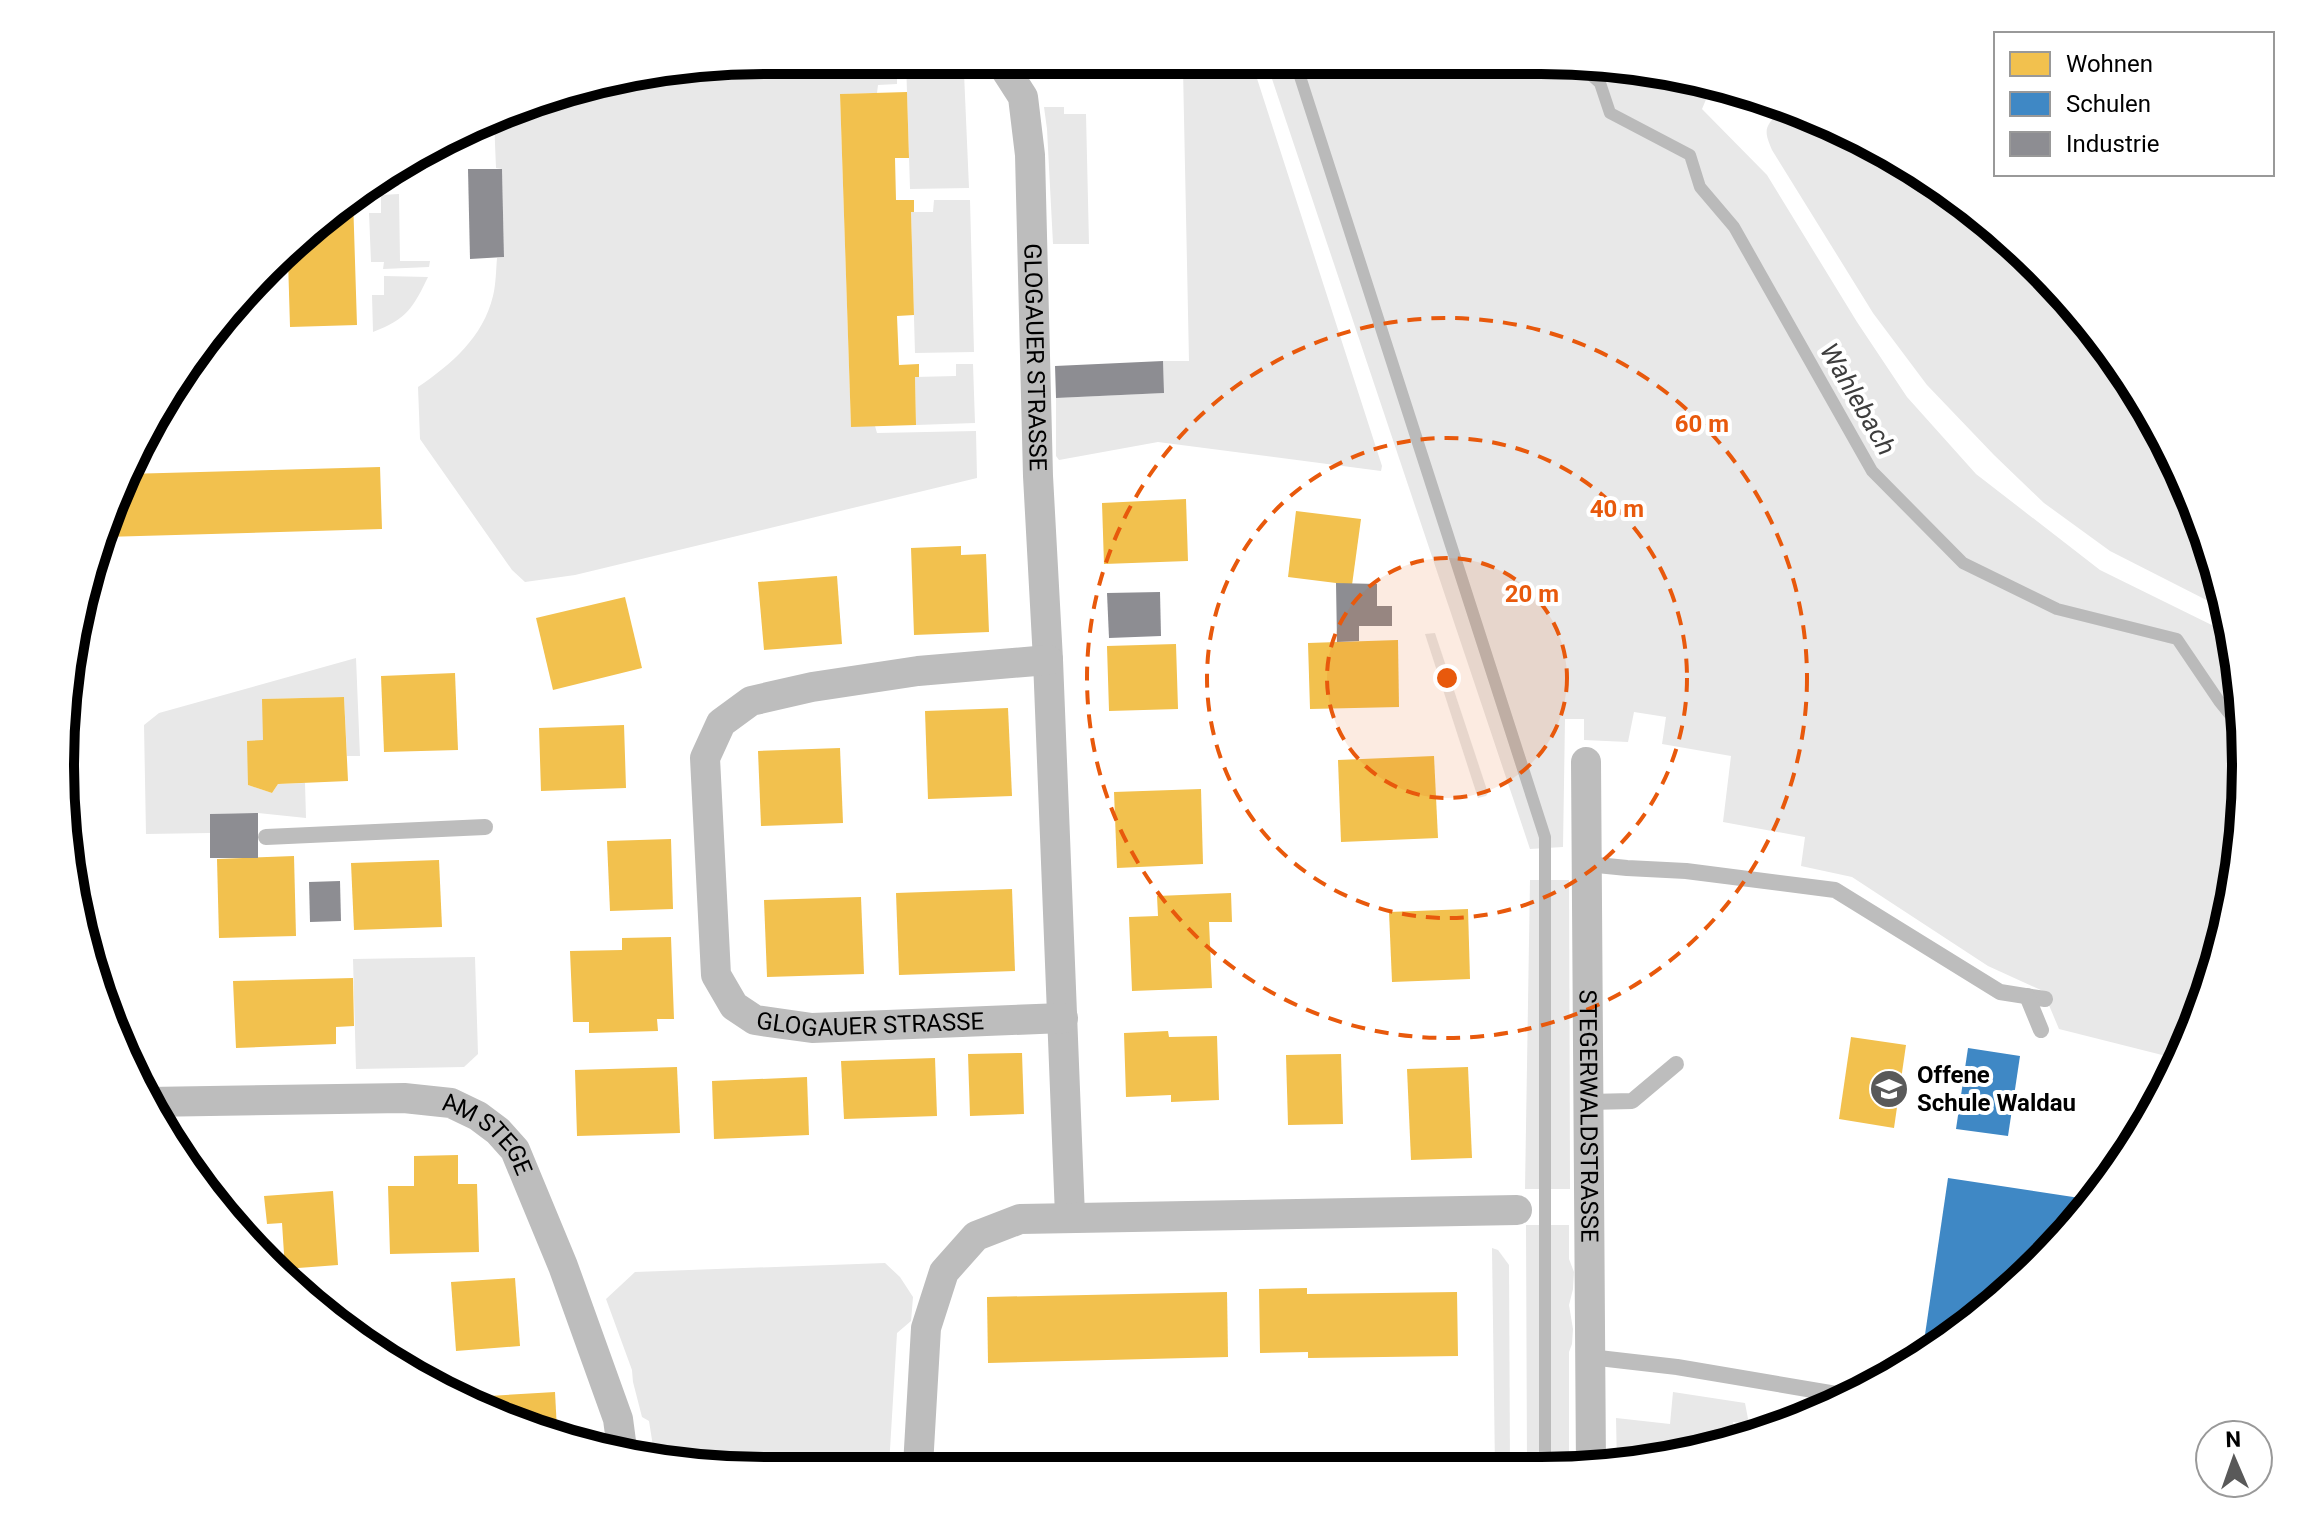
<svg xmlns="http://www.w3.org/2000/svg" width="2306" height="1531" viewBox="0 0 2306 1531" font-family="Roboto,sans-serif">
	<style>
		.green { fill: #e8e8e8 }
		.homes { fill: #f2c14e }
		.schools { fill: #3f88c5 }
		.industry { fill: #8d8d92 }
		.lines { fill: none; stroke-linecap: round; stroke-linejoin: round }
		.stream { stroke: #bababa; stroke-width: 12 }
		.lane { stroke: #bdbdbd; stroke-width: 16 }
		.street { stroke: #bdbdbd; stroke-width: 30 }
		.ring { fill: none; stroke: #e8590c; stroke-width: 4; stroke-dasharray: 14 10 }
		.labels { text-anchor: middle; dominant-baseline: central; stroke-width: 8; stroke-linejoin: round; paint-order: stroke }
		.street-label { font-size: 24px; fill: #000; stroke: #fff }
		.poi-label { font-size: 24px; font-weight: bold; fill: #000; stroke: #fff; text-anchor: start }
		.water-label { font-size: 26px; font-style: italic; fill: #3d3d3d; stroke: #fff }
		.rim { fill: none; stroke: #000; stroke-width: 10 }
		.centre { fill: #e8590c; stroke: #fff; stroke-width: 4 }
		.ring-label { font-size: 24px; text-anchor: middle; font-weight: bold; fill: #e8590c; stroke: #fff; stroke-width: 8; stroke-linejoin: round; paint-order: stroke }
	</style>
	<rect width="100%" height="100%" fill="#fff"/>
	<g class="green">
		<path d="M765,60L897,61V84L878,85L877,93L840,94L851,426H875L877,433L976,431L977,478L575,575L525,582L512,570L420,439L418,387C452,364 483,337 493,296C496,284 496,270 497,258L504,257L502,169L496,168L494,119L539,97Z"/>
		<path d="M906,61H953L964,73L969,188L910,189Z"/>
		<path d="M1027,62H1064V71L1034,72Z"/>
		<path d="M1152,63H1252L1382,466L1381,471L1158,442L1059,460L1056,456V398L1164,393L1163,361H1189L1183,69H1152Z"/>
		<path d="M1267,64L1633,66L1709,89L1710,90L1702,109L1767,175L1857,322L1907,397L1976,474L2100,570L2230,634L2245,720L2240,858L2208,993L2178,1059L2059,1029L2043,991L1988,966L1852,877L1801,866L1805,837L1723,822L1731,756L1662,744L1666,717L1634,712L1628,742L1584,740V719H1565L1563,847L1530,849Z"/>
		<path d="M1044,107H1064V114H1086L1089,244H1053L1047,129Z"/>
		<path d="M1780,111L1852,133L2006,235L2100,336L2173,454L2222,583L2226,610L2110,551L2044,503L1994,455L1927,385L1873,313L1772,150C1763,129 1765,127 1780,111Z"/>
		<path d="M398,167L399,186H381V179H373Z"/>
		<path d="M399,194L400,261H430L429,267L383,269L384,262H371L369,213H381V195Z"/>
		<path d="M934,200H970L974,352L915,353L911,212H933Z"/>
		<path d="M384,276L428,277C413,308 407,319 373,332L372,295H384Z"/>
		<path d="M956,364H973L975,423L916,425L915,377L956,376Z"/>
		<path d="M1435,633L1488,793L1486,796L1478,798L1425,634Z"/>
		<path d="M356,658L360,756H347L344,697L263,699V740L248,785L272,793L278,784L305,783L306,818L258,813L210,814V833L146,834L144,725L159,713Z"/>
		<path d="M1530,880H1569L1570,1189H1525Z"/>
		<path d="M475,957L478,1054L464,1067L356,1069L353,959Z"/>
		<path d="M1526,1225H1569V1259L1574,1272L1573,1289L1569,1305L1573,1329L1572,1344L1569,1352V1469H1527Z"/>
		<path d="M1492,1248L1498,1250L1509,1265L1510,1469H1495Z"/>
		<path d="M885,1263L900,1277L913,1297L911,1321L897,1333L889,1466L673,1465L655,1459L649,1421L642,1417L633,1382L632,1370L606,1299L635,1272Z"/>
		<path d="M1673,1392L1745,1403L1749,1424L1733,1422L1730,1444L1723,1447L1617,1465L1616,1418L1670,1424Z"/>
	</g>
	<g class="homes">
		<path d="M907,92L909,158H895L896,200H914V212H911L914,315L897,316L899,365L919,364V377H915L916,425L851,427L840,94Z"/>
		<path d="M353,198L357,325L290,327L288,259Z"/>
		<path d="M380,467L382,529L104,537L114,496L126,474Z"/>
		<path d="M1186,499L1188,561L1104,564L1102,503Z"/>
		<path d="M1296,511L1361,519L1352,585L1288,577Z"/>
		<path d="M961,546V555L986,554L989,632L914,635L911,548Z"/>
		<path d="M837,576L842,644L764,650L758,582Z"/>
		<path d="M625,597L642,668L553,690L536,618Z"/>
		<path d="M1398,640L1399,707L1310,709L1308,643Z"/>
		<path d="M1176,644L1178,709L1109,711L1107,646Z"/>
		<path d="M455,673L458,750L384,752L381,676Z"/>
		<path d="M344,697L348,781L278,784L272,793L248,785L247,741L263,740L262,699Z"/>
		<path d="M1008,708L1012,796L928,799L925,711Z"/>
		<path d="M624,725L626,788L541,791L539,728Z"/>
		<path d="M840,748L843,823L761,826L758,751Z"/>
		<path d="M1434,756L1438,838L1341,842L1338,760Z"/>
		<path d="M1201,789L1203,864L1117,868L1114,792Z"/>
		<path d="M671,839L673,909L610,911L607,841Z"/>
		<path d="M294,856L296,936L219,938L217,859Z"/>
		<path d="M439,860L442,927L354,930L351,863Z"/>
		<path d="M1012,889L1015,971L899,975L896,893Z"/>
		<path d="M1231,893L1232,922H1209L1212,988L1132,991L1129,917L1158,916L1157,896Z"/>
		<path d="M861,897L864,974L767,977L764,900Z"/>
		<path d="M1468,909L1470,979L1392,982L1389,912Z"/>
		<path d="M671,937L674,1019H657L658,1031L589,1033V1022H573L570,951L622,950V938Z"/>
		<path d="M353,978L354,1026L336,1027V1044L236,1048L233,981Z"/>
		<path d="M1168,1031L1169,1037L1217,1036L1219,1100L1171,1102V1095L1126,1097L1124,1033Z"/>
		<path d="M1851,1037L1906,1045L1894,1128L1839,1119Z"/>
		<path d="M1022,1053L1024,1114L970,1116L968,1054Z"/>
		<path d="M1341,1054L1343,1124L1288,1125L1286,1055Z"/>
		<path d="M935,1058L937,1116L844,1119L841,1061Z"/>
		<path d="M677,1067L680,1133L577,1136L575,1070Z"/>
		<path d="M1468,1067L1472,1158L1411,1160L1407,1069Z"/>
		<path d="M807,1077L809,1135L714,1139L712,1081Z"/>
		<path d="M458,1155V1184H477L479,1252L390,1254L388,1186H414V1156Z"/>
		<path d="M333,1191L338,1265L285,1269L282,1223L267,1224L264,1196Z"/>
		<path d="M515,1278L520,1346L456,1351L451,1282Z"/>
		<path d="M1307,1288V1294L1457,1292L1458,1356L1308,1358V1352L1260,1353L1259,1289Z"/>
		<path d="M1227,1292L1228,1357L988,1363L987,1297Z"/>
		<path d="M555,1392L557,1430L455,1399V1398Z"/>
		<path d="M1444,1459L1445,1469L1360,1468L1359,1465Z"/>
	</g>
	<g class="schools">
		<path d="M1968,1048L2020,1056L2008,1136L1956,1129Z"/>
		<path d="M2144,1095L2161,1098L2151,1119L2138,1137Z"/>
		<path d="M1948,1178L2093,1200L2071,1231L1970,1325L1922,1355Z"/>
	</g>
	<g class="industry">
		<path d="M468,169H502L504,257L470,259Z"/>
		<path d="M1163,361L1164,393L1056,398L1055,366Z"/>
		<path d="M1336,583L1377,584V606H1392V626H1359V641L1337,642Z"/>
		<path d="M1160,592L1161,636L1109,638L1107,593Z"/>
		<path d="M258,813V858H210V814Z"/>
		<path d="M340,881L341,921L310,922L309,882Z"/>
	</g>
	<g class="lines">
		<g class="stream">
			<path d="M1296,64L1545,837V1469"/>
			<path d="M1581,66L1600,83L1610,113L1690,155L1700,187L1734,227L1872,471L1963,563L2057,609L2177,639L2219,701L2244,732"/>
		</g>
		<g class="lane">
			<path d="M266,837L485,827"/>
			<path d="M1587,864L1627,868L1686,871L1835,890L2000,992L2045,999"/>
			<path d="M2027,996L2041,1030"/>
			<path d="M1589,1102L1632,1101L1676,1064"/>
			<path d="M1590,1357L1677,1367L1854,1397"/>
		</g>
		<g class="street">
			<path id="s1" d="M998,62L1005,69L1023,97L1030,155L1038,476L1048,660L1070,1216"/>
			<path id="s2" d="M1048,660L918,671L812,687L751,701L721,723L705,758L716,975L734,1006L755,1020L812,1028L1063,1018"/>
			<path id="s3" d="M1586,762L1591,1469"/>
			<path id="s4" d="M148,1102L404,1098L451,1103L478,1116L498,1131L515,1150L563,1266L618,1419L622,1449"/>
			<path d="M918,1466L926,1328L944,1272L976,1236L1020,1219L1517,1210"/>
		</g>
	</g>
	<circle cx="1447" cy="678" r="120" fill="#e8590c" fill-opacity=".12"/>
	<g class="ring">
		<circle cx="1447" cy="678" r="120"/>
		<circle cx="1447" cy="678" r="240"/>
		<circle cx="1447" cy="678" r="360"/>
	</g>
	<defs>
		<g id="school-disc" transform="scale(2)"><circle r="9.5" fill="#595959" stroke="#fff"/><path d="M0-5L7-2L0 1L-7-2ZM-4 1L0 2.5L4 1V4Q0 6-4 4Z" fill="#fff"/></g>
	</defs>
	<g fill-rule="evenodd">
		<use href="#school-disc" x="1889" y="1089"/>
	</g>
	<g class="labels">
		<g class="street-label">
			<text stroke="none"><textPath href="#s1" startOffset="304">GLOGAUER STRASSE</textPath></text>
			<text stroke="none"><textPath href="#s2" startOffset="770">GLOGAUER STRASSE</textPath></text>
			<text stroke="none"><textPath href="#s3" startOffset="354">STEGERWALDSTRASSE</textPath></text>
			<text stroke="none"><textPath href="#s4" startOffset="352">AM STEGE</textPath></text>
		</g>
		<g class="poi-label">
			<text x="1917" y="1075">Offene<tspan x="1917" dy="28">Schule Waldau</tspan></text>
		</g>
		<g class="water-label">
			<text transform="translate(1858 399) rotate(60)">Wahlebach</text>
		</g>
	</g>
	<path d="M0 0H2306V1531H0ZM765 74H1541A691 691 0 0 1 2232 765V766A691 691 0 0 1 1541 1457H765A691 691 0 0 1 74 766V765A691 691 0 0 1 765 74Z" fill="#fff" fill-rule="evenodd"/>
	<path class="rim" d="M765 74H1541A691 691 0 0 1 2232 765V766A691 691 0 0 1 1541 1457H765A691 691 0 0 1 74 766V765A691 691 0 0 1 765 74Z"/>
	<circle cx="1447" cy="678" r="12" class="centre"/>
	<g class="ring-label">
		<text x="1702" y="432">60 m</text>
		<text x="1617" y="517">40 m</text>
		<text x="1532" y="602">20 m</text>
	</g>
	<rect x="1994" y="32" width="280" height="144" fill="#ffffff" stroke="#999999" stroke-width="2"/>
	<rect x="2010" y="52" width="40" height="24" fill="#f2c14e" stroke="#999999" stroke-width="2"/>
	<text x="2066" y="72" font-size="24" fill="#000000">Wohnen</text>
	<rect x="2010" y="92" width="40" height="24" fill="#3f88c5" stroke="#999999" stroke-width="2"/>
	<text x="2066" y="112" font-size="24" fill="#000000">Schulen</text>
	<rect x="2010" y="132" width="40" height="24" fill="#8d8d92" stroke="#999999" stroke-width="2"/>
	<text x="2066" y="152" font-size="24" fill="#000000">Industrie</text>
	<g transform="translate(2234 1459) rotate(358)"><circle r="38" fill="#ffffff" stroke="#999999" stroke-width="2"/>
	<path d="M0-6L14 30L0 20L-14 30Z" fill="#595959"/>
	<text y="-12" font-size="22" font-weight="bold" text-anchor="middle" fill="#000000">N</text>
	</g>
</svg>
